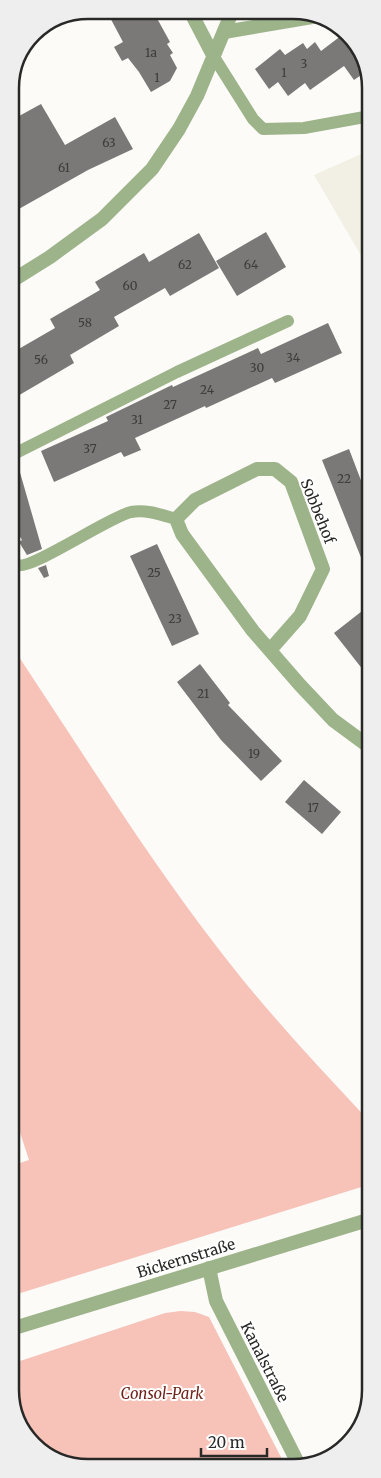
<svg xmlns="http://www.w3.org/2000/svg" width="381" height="1478" viewBox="0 0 381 1478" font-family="Merriweather,serif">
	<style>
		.built { fill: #f2f0e5 }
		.green { fill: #f7c2b8 }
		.building { fill: #7b7977 }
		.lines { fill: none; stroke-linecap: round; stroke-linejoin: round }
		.service { stroke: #9db48a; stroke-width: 12 }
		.minor { stroke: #9db48a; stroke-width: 14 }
		.tertiary { stroke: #9db48a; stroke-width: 14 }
		.labels { text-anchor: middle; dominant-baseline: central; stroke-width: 4; stroke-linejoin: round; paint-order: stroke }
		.number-label { font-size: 12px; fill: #3d3c3b }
		.street-label { font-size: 15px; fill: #282827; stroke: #fff }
		.park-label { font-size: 15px; font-style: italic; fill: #6f2319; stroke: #fff }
		.rim { fill: none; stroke: #282827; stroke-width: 2.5 }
	</style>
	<rect width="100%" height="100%" fill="#fcfbf8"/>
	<path class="built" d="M370,150V271L314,175Z"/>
	<g class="green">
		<path d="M10,637L21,660C85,756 146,855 217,947C264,1009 318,1066 371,1123V1184L11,1296V1166L29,1160L11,1105Z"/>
		<path d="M181,1311L195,1312L209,1317L286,1467L72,1466L29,1442L11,1401V1364L165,1313Z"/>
	</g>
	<g class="building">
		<path d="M106,10L153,11L170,42L167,44L173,53L170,55L177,68L170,81L151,92L139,72L128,58L122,61L114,47L123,42Z"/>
		<path d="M346,32L352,36L367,71L354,80L344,66L310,90L305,83L288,96L278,82L269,89L255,69L280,49L285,55L303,43L307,49L315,42L321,51Z"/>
		<path d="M41,104L65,145L115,117L133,149L88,170L10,214V121Z"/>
		<path d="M266,232L286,267L237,296L216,261Z"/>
		<path d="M199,233L219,268L170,296L165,288L114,317L119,326L70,355L74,363L16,397L14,393L10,394V354L55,328L50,319L100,290L95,282L144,253L149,262Z"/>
		<path d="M328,323L342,353L275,383L272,378L206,408L205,406L135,438L141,450L124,457L121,452L54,482L41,451L108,421L106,417L172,385L173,387L258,348L261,354Z"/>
		<path d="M349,449L370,504V580L322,460Z"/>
		<path d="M17,462L42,549L27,555L19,542L22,540L17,532L19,530L10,515V464Z"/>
		<path d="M157,544L199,634L172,646L130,556Z"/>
		<path d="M46,565L49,576L44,578L38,568Z"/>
		<path d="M371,604V680L334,633Z"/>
		<path d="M200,664L230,703L228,705L282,761L261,781L221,740L177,682Z"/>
		<path d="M304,780L341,812L322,834L285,802Z"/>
	</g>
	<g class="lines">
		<g class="service">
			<path d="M214,57L253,119L263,129L304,128L370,116"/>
			<path d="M10,456L177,372L288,321"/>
			<path d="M10,554L17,565C30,571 109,517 131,512C146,509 162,515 176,519"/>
		</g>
		<g class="minor">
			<path d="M190,11L214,57"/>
			<path d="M224,32L318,16"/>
			<path d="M10,282L50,257L102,219L152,169L179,129L197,96L232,12"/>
			<path d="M270,650L300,616L323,569L291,482L275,469H257L195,500L176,519L182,534L253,631L300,685L333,720L371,748"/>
			<path d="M209,1268L216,1301L300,1467"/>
		</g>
		<path class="tertiary" d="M11,1329L371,1219"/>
	</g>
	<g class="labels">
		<g class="number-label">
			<text x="151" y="52">1a</text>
			<text x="304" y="63">3</text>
			<text x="284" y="72">1</text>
			<text x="157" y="77">1</text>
			<text x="109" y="142">63</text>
			<text x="64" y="167">61</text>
			<text x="185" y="264">62</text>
			<text x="251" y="264">64</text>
			<text x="130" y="285">60</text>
			<text x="85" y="322">58</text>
			<text x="293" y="357">34</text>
			<text x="41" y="359">56</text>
			<text x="257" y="367">30</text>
			<text x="207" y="389">24</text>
			<text x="170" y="404">27</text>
			<text x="137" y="419">31</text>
			<text x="90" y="448">37</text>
			<text x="344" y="478">22</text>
			<text x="154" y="572">25</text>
			<text x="175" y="618">23</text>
			<text x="203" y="693">21</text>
			<text x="254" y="753">19</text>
			<text x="313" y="807">17</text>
		</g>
		<g class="street-label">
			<text transform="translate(318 511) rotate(68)">Sobbehof</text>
			<text transform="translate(186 1258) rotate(-17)">Bickernstraße</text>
			<text transform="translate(265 1362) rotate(63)">Kanalstraße</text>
		</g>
		<g class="park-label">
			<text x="162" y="1393">Consol-Park</text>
		</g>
	</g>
	<path d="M0 0H381V1478H0ZM88 19H293A69 69 0 0 1 362 88V1390A69 69 0 0 1 293 1459H88A69 69 0 0 1 19 1390V88A69 69 0 0 1 88 19Z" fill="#eee" fill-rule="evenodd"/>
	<path class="rim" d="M88 19H293A69 69 0 0 1 362 88V1390A69 69 0 0 1 293 1459H88A69 69 0 0 1 19 1390V88A69 69 0 0 1 88 19Z"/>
	<path d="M201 1448v8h66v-8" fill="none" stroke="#282827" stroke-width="2.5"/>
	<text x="208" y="1448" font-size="15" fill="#282827" stroke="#ffffff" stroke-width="4" paint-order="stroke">20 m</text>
</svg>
